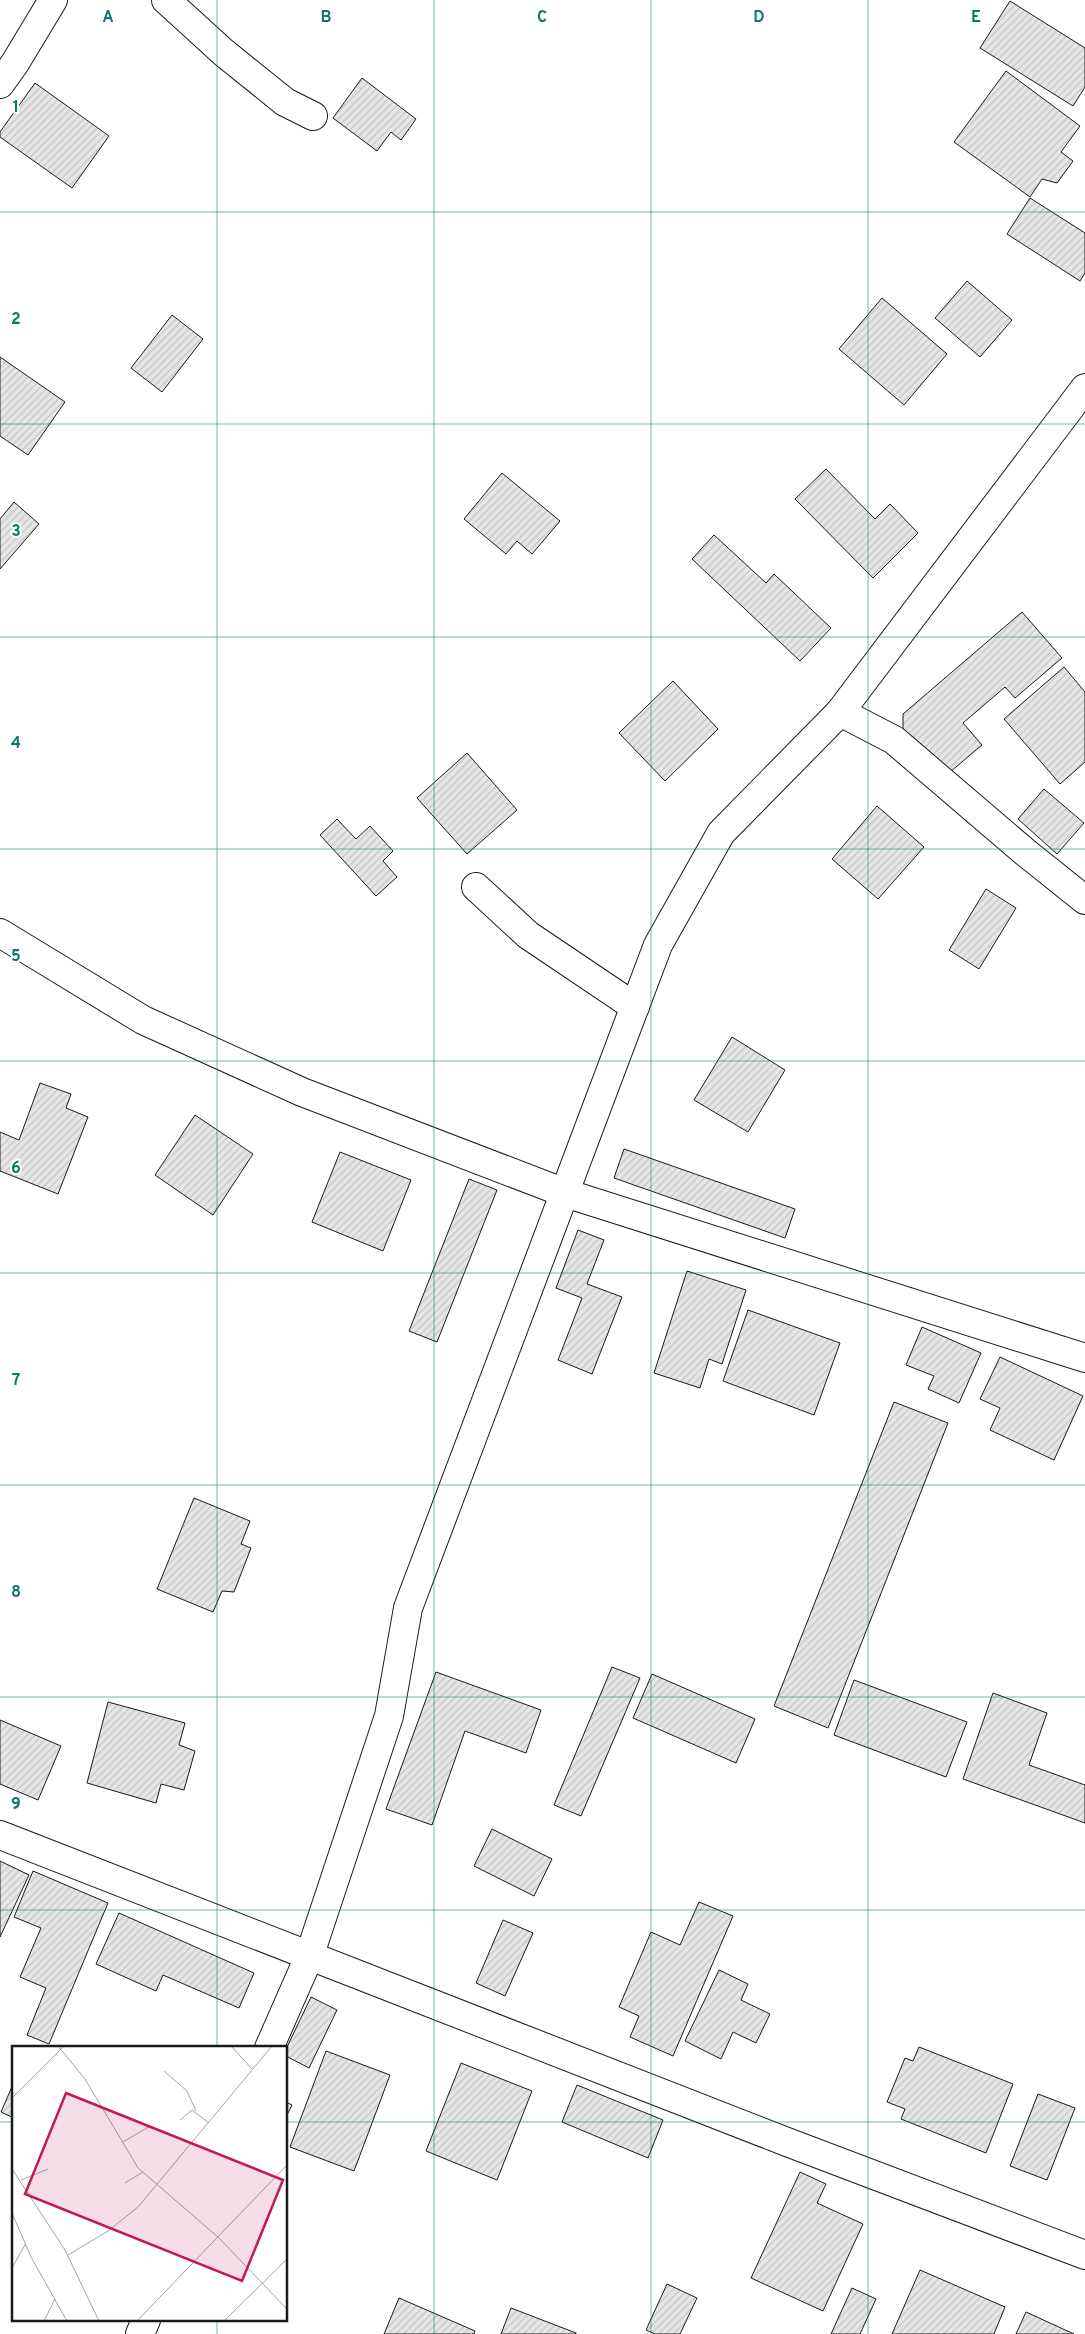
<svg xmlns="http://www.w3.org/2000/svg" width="1085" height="2334" viewBox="0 0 1085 2334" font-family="Overpass,sans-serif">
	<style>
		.building { fill: url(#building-hatch); stroke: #1a1a1a }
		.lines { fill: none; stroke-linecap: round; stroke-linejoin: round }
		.minor-casing { stroke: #1a1a1a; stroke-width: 30 }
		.minor { stroke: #fff; stroke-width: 28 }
		.grid { fill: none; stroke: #0f766e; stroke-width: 1; stroke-opacity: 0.55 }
		.inset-road { fill: none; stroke: #a3a3a3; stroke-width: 1 }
		.view { fill: #c2185b; fill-opacity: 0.15; stroke: #c2185b; stroke-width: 2.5 }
		.inset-edge { fill: none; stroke: #1a1a1a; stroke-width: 2.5 }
		.grid-label { font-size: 16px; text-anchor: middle; font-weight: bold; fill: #0f766e; stroke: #fff; stroke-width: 4; stroke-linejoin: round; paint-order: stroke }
	</style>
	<defs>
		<pattern id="building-hatch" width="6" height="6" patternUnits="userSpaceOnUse" patternTransform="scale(1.25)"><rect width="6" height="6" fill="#e6e6e6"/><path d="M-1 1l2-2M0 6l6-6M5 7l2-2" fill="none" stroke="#c5c5c5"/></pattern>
	</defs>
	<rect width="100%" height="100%" fill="#fff"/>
	<g class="building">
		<path d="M1010,1L1085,48V87L1073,106L980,48Z"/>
		<path d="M1006,71L1080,126L1061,152L1073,161L1057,183L1042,179L1030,197L954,142Z"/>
		<path d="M362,78L416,119L401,140L391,132L377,151L333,118Z"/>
		<path d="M35,83L109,136L72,188L0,137V132Z"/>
		<path d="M1030,198L1085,233V273L1080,281L1007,234Z"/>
		<path d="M967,281L1012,320L980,357L935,318Z"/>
		<path d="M882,298L947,354L904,405L839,349Z"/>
		<path d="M172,315L203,339L162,392L131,368Z"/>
		<path d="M0,357L65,402L28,455L0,436Z"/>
		<path d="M826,469L875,519L890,504L918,533L873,578L795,499Z"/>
		<path d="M502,473L560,521L532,554L517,541L506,554L464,519Z"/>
		<path d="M14,502L39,524L0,569V519Z"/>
		<path d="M714,535L766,583L774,574L831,628L800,661L692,559Z"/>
		<path d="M1022,612L1062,658L1015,698L1005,687L963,723L982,745L943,778L903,731V714Z"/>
		<path d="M1064,667L1085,692V762L1060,784L1004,719Z"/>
		<path d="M673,681L718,729L665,781L619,733Z"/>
		<path d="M467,753L517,810L467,854L417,798Z"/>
		<path d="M1044,789L1084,823L1057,854L1018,819Z"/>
		<path d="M877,806L924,847L878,899L832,859Z"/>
		<path d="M337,819L356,839L370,826L393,851L383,861L397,877L376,896L320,835Z"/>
		<path d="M986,889L1016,908L979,969L949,950Z"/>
		<path d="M732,1037L785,1070L748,1132L694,1100Z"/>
		<path d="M40,1083L71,1094L66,1108L88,1117L58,1194L0,1171V1132L19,1140Z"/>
		<path d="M195,1115L253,1154L213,1215L155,1175Z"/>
		<path d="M624,1149L795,1209L785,1238L614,1178Z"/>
		<path d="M340,1152L411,1180L383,1251L312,1222Z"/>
		<path d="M469,1179L497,1190L437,1342L409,1331Z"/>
		<path d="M578,1230L604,1240L587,1284L622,1297L592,1374L558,1360L582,1298L556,1288Z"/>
		<path d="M687,1271L746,1290L722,1364L709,1359L700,1388L654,1373Z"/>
		<path d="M748,1310L840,1343L814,1415L723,1381Z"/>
		<path d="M922,1327L981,1353L959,1403L928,1389L934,1376L906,1365Z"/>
		<path d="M1000,1357L1083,1396L1054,1460L990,1430L1000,1408L980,1399Z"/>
		<path d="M894,1402L948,1423L828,1728L774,1706Z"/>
		<path d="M194,1498L250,1521L241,1544L251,1548L234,1592L222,1591L213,1612L157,1589Z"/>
		<path d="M612,1667L640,1678L581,1816L554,1805Z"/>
		<path d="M436,1672L541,1710L526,1753L465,1731L432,1825L386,1809Z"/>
		<path d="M652,1674L755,1719L736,1763L633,1718Z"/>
		<path d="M854,1680L967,1722L946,1777L834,1735Z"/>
		<path d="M993,1693L1047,1713L1029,1765L1085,1785V1823L963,1779Z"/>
		<path d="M108,1702L185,1723L179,1745L195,1751L184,1790L161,1784L156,1803L87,1783Z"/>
		<path d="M0,1720L61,1746L38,1800L0,1784Z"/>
		<path d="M492,1829L552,1859L534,1896L474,1866Z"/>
		<path d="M0,1861L29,1875L0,1937Z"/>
		<path d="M33,1871L108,1903L49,2044L27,2035L46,1988L20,1977L41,1928L14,1917Z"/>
		<path d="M699,1902L733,1916L673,2056L630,2037L639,2016L619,2007L651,1932L680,1945Z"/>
		<path d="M119,1913L254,1973L239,2008L163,1975L156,1991L96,1964Z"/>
		<path d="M503,1920L533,1933L505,1996L476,1983Z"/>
		<path d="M719,1970L748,1984L741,2000L770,2014L756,2043L733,2032L721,2059L685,2041Z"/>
		<path d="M311,1997L337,2010L309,2068L286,2056V2049Z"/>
		<path d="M919,2047L1013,2084L986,2153L901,2119L905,2109L887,2102L905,2058L913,2061Z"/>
		<path d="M326,2051L390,2075L354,2171L290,2147Z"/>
		<path d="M461,2063L532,2091L497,2180L426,2151Z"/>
		<path d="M14,2082V2118L1,2112Z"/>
		<path d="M577,2085L663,2120L648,2158L562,2122Z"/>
		<path d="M1038,2094L1075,2108L1047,2180L1010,2166Z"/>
		<path d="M286,2102L292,2105L286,2117Z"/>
		<path d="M800,2172L826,2184L817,2203L863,2224L823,2311L751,2278Z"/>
		<path d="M920,2270L1005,2307L994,2334H892Z"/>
		<path d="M667,2284L697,2298L680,2334H655L646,2330Z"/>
		<path d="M852,2288L876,2299L860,2334H831Z"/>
		<path d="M399,2298L475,2331L474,2334H384Z"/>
		<path d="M511,2308L576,2333V2334H501Z"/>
		<path d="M1026,2312L1074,2334H1016Z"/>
	</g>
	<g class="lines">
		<g class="minor-casing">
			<g id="minor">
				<path d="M166,0L223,52L285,102L313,116"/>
				<path d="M0,84L15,63L53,0"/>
				<path d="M840,712L894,740L1025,852L1085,900"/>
				<path d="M476,887L528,935L635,1007"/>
				<path d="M0,933L143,1020L302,1092L565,1193L1085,1358"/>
				<path d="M0,1835L787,2142L1085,2255"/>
				<path d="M269,2048L309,1957L389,1716L408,1608L658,945L721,833L840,712L1085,388"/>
				<path d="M140,2334L146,2320"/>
			</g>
		</g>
		<use href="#minor" class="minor"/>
	</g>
	<path class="grid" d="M217,0V2048M434,0V2334M651,0V2334M868,0V2334M0,212H1085M0,424H1085M0,637H1085M0,849H1085M0,1061H1085M0,1273H1085M0,1485H1085M0,1697H1085M0,1910H1085M0,2122H14M286,2122H1085M217,2320V2334"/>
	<g transform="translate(12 2046)">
		<rect width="275" height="275" fill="#fff"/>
		<path class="inset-road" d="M46,0L73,33L126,122L207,192L275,263M219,0L241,24M152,25L175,45L184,65M0,52L52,0M168,74L180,64L197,77M111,96L138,80M0,123L53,204L87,275M9,134L36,123M113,137L131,126M0,167L19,211L55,275M56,209L96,185L126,161L260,0M0,222L14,197M32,275L43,253M125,275L275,119M212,275L275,213"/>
		<path class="view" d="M54,47L271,134L230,235L13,148Z"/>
		<rect width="275" height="275" class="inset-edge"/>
	</g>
	<g class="grid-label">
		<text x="108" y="22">A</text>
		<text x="326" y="22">B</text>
		<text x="542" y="22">C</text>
		<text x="759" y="22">D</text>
		<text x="976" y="22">E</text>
		<text x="16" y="112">1</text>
		<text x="16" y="324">2</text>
		<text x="16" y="536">3</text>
		<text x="16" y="748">4</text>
		<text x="16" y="961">5</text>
		<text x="16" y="1173">6</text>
		<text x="16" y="1385">7</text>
		<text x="16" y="1597">8</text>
		<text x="16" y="1809">9</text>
	</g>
</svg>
